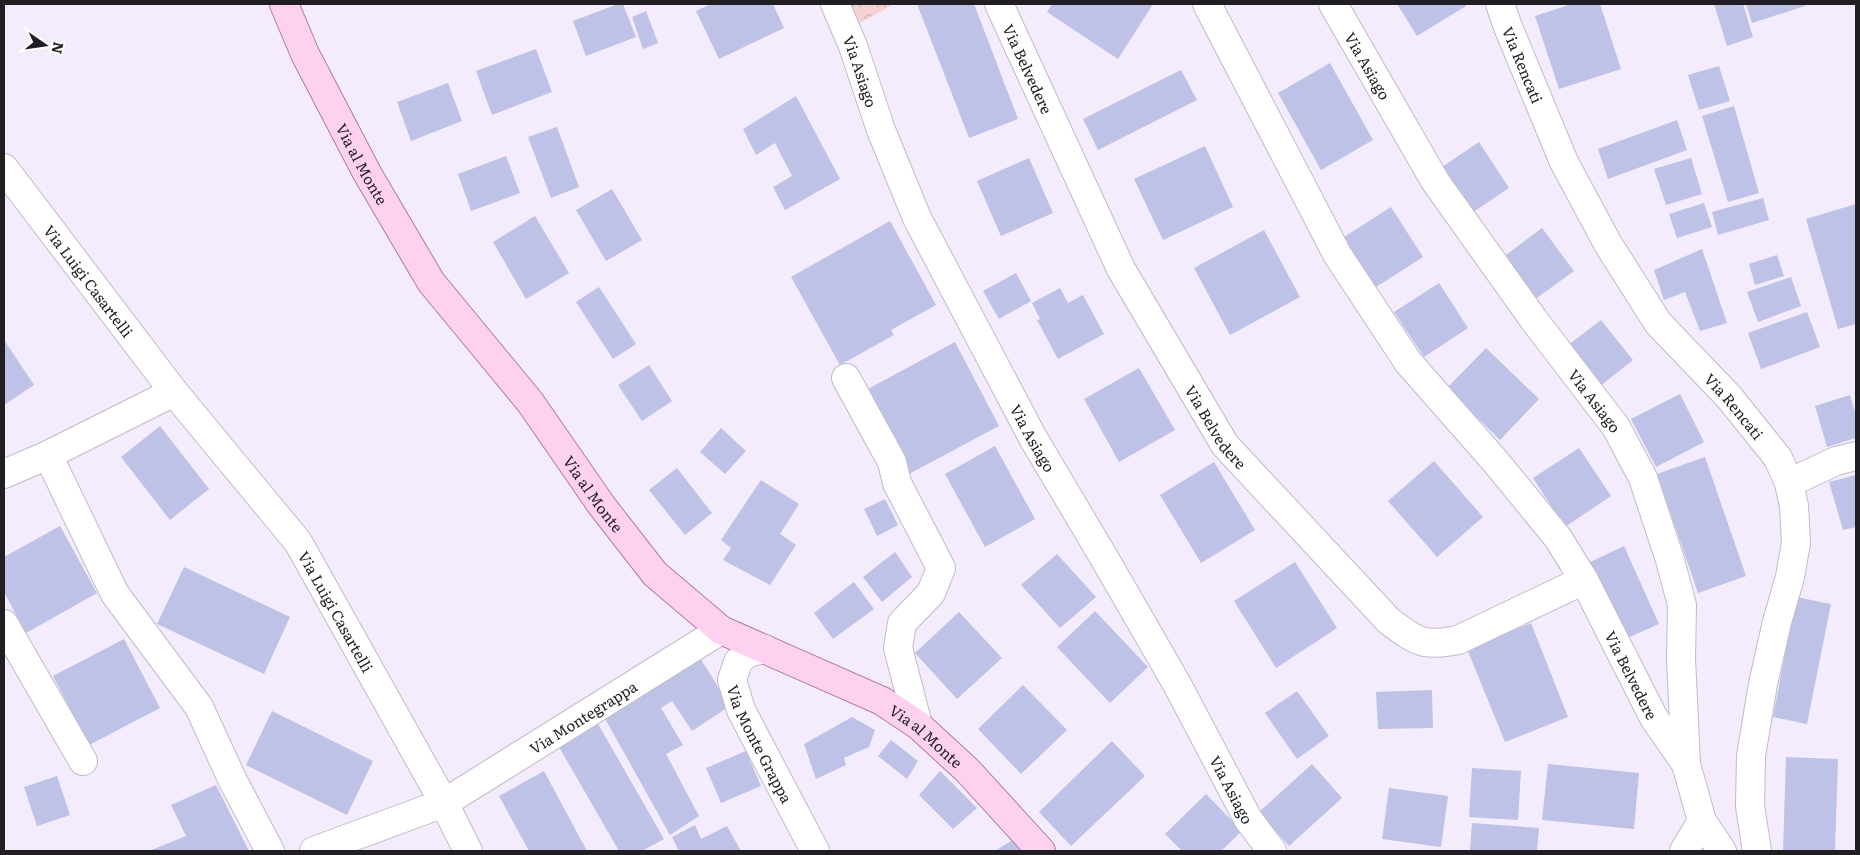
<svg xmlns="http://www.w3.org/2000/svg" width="1860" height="855" viewBox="0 0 1860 855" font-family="Literata,serif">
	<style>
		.park { fill: url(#park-crowns) }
		.building { fill: #bdc2e6 }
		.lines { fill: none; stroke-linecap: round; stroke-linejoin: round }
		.minor-casing { stroke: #c2baca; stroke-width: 30 }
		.major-casing { stroke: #af7ea1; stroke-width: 30 }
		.minor { stroke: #fff; stroke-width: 28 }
		.major { stroke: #fdd1ef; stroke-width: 28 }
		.labels { text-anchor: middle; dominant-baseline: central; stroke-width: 5; stroke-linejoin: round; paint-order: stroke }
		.street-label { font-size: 15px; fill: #201d23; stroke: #fff }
	</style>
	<defs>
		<pattern id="park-crowns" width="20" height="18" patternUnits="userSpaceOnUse" patternTransform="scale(1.25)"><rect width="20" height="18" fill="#f5d0d5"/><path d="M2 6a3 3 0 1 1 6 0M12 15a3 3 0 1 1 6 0" fill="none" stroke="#d2b2b7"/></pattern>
	</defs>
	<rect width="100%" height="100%" fill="#f4ebfc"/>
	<path class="park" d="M849,4H894L858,24Z"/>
	<g class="building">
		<path d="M618,4H623L636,37L586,56L573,21Z"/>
		<path d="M711,4H773L784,28L719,59L696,11Z"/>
		<path d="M917,4H974L1018,119L969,138Z"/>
		<path d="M1052,4H1153L1118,59L1047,12Z"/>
		<path d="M1397,4H1465L1466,6L1417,36Z"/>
		<path d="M1572,4H1600L1621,69L1559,89L1535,16Z"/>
		<path d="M1714,4H1743L1753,37L1727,46Z"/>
		<path d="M1746,4H1804L1805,6L1752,23Z"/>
		<path d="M646,11L658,43L643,49L632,17Z"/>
		<path d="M536,49L552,92L492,115L476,71Z"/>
		<path d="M1330,63L1373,140L1321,170L1278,93Z"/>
		<path d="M1719,66L1730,101L1699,110L1688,75Z"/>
		<path d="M1181,70L1197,100L1098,150L1083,119Z"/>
		<path d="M448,83L462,121L411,141L397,102Z"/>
		<path d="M796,96L840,179L785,210L773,187L792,176L775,143L756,155L743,129Z"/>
		<path d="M1734,106L1759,193L1728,202L1702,116Z"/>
		<path d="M1677,120L1687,150L1608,179L1598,149Z"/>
		<path d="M557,127L579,187L551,198L528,137Z"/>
		<path d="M1479,142L1509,188L1469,215L1439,169Z"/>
		<path d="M1205,146L1233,207L1163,240L1134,179Z"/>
		<path d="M506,156L520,193L471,211L458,174Z"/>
		<path d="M1029,158L1053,213L1001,236L977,181Z"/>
		<path d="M1691,158L1702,194L1666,205L1654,169Z"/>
		<path d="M612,189L642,240L606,261L576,210Z"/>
		<path d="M1763,198L1769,220L1718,235L1712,212Z"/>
		<path d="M1704,203L1712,227L1677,238L1669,214Z"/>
		<path d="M1856,204V324L1838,329L1806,219Z"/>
		<path d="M1391,207L1423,257L1373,289L1341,239Z"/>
		<path d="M535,216L569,273L526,299L493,242Z"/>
		<path d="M890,221L936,305L891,330L894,335L840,365L791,277Z"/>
		<path d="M1542,228L1574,271L1534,300L1502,258Z"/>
		<path d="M1264,230L1300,297L1230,335L1194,268Z"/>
		<path d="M1702,249L1727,323L1700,331L1685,292L1664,300L1654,270Z"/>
		<path d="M1777,255L1784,276L1755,285L1749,264Z"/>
		<path d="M1016,273L1031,301L999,319L983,291Z"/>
		<path d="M1791,277L1801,306L1758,322L1747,292Z"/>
		<path d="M1439,283L1468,328L1424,357L1394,312Z"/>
		<path d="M599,287L636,344L613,359L576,302Z"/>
		<path d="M1060,288L1068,303L1083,295L1104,334L1058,359L1037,320L1040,319L1032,303Z"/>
		<path d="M1807,312L1820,347L1761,369L1748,333Z"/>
		<path d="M1601,320L1633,360L1599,387L1567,346Z"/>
		<path d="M4,340L34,385L4,405Z"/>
		<path d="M955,342L999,426L907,475L868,389Z"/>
		<path d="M1486,348L1539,399L1500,440L1447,388Z"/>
		<path d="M649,365L672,401L642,421L618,385Z"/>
		<path d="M1139,368L1175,430L1119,462L1084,399Z"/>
		<path d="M1680,394L1704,442L1656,467L1631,419Z"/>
		<path d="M1850,395L1856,415V438L1827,447L1815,406Z"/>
		<path d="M160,426L209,489L170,520L121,457Z"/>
		<path d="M721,428L746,451L725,474L700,452Z"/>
		<path d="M995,446L1035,519L985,547L945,474Z"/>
		<path d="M1579,448L1611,496L1565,527L1533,478Z"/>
		<path d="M1705,457L1746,576L1698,593L1657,474Z"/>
		<path d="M1434,461L1483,517L1437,557L1388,501Z"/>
		<path d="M1214,462L1255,530L1201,563L1160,495Z"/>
		<path d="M677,468L712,513L685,535L649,490Z"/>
		<path d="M1856,475V527L1843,530L1829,482Z"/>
		<path d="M761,480L799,504L780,534L796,545L770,585L723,560L731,548L721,540Z"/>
		<path d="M885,499L898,525L877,536L864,509Z"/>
		<path d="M60,526L97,593L26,633L4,592V557Z"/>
		<path d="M1624,546L1659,624L1623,640L1588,563Z"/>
		<path d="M895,552L912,577L882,602L863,577Z"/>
		<path d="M1057,554L1096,597L1060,628L1021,585Z"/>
		<path d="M1295,562L1337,628L1276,668L1234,601Z"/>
		<path d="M184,567L290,617L264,674L157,624Z"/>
		<path d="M854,582L874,609L833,639L814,613Z"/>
		<path d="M1796,597L1831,604L1807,724L1773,717Z"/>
		<path d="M1095,611L1148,667L1110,703L1057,647Z"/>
		<path d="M959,612L1002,658L957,699L915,653Z"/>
		<path d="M1531,623L1568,717L1505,742L1467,649Z"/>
		<path d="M124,639L160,708L89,745L53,676Z"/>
		<path d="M697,653L730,706L692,731L672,701L661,708L683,745L666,754L699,816L670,835L603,715Z"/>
		<path d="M1023,685L1067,730L1021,774L978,729Z"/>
		<path d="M1432,690L1433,728L1378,729L1376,692Z"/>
		<path d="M1297,691L1329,736L1297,759L1265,713Z"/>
		<path d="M272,711L373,761L347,815L246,765Z"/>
		<path d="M594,717L664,839L642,851H619L555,740Z"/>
		<path d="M852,717L875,730L869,747L844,758L846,765L816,779L804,744Z"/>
		<path d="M891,740L918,761L907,779L878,756Z"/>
		<path d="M1112,741L1145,776L1071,846L1039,812Z"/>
		<path d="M746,751L761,786L721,803L706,768Z"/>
		<path d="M1786,757L1838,759L1835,851H1783Z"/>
		<path d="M1312,764L1342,798L1289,846L1259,812Z"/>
		<path d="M1548,764L1639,773L1634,829L1542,820Z"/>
		<path d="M1472,768L1521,771L1518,820L1469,817Z"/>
		<path d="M544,771L587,851H529L499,796Z"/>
		<path d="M940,771L977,808L953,829L919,795Z"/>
		<path d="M57,776L70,815L37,826L24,787Z"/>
		<path d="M216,785L249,851H149L186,836L171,805Z"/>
		<path d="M1389,788L1448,796L1441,847L1382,839Z"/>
		<path d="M1206,794L1242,831L1221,851H1182L1165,834Z"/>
		<path d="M1472,823L1539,828L1537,851H1470Z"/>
		<path d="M695,825L701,839L727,826L741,851H679L672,837Z"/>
		<path d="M1014,839L1024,851H995Z"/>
	</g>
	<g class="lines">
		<g class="minor-casing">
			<g id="minor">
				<path id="s1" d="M835,4L853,46L881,130L917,218L1033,438L1106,561L1178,686L1248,819L1272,851"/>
				<path id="s2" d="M999,4L1121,269L1225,445L1389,621C1417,642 1423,647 1458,640L1584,580"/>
				<path id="s3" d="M1207,4L1337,254L1408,362L1495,461L1558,538L1584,580L1654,718L1686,764"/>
				<path id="s4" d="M1333,4L1435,181L1534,320L1616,427L1643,478L1670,560L1682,605L1681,659L1686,764L1702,821L1722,851"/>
				<path id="s5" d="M1500,4L1508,27L1564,162L1608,244L1658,323L1729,397L1778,458L1789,483L1794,506L1796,543L1790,577L1777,622L1763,684L1751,756L1750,806L1757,851"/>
				<path id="s6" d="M4,168L174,392L298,542L444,803L468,851"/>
				<path d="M846,378L892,462L897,483L941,568L931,593L902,623L898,648L918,725"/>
				<path d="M48,455L115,594L199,707L232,779L270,851"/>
				<path d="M4,474L48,455L174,392"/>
				<path d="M1789,483L1836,461L1856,456"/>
				<path d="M4,624L83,761"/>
				<path id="s7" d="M765,649L747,653L738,662L732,680L741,710L815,851"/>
				<path id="s8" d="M314,851L444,803L721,630"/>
				<path d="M1684,851L1702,821"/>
			</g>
		</g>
		<g class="major-casing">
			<g id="major">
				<path id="s9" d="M284,4L305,54L367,173L431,282L530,402L602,506L655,574L721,630L882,701L918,725L967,770L1041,851"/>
			</g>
		</g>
		<use href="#minor" class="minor"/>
		<use href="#major" class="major"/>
	</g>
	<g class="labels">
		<g class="street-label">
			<text stroke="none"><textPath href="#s5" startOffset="65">Via Rencati</textPath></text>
			<text stroke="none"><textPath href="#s4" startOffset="71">Via Asiago</textPath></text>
			<text stroke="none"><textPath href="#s2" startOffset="71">Via Belvedere</textPath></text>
			<text stroke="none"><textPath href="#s1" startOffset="72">Via Asiago</textPath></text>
			<text stroke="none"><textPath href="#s9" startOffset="178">Via al Monte</textPath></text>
			<text stroke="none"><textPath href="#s6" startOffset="141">Via Luigi Casartelli</textPath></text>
			<text stroke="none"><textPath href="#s4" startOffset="476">Via Asiago</textPath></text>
			<text stroke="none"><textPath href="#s5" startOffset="470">Via Rencati</textPath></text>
			<text stroke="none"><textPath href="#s2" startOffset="476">Via Belvedere</textPath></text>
			<text stroke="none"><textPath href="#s1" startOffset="478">Via Asiago</textPath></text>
			<text stroke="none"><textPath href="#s9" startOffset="582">Via al Monte</textPath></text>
			<text stroke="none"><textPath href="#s6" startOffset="555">Via Luigi Casartelli</textPath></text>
			<text stroke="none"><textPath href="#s3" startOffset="798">Via Belvedere</textPath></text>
			<text stroke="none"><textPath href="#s8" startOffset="302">Via Montegrappa</textPath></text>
			<text stroke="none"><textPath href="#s9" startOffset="1002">Via al Monte</textPath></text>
			<text stroke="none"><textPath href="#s7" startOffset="120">Via Monte Grappa</textPath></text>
			<text stroke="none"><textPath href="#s1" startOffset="882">Via Asiago</textPath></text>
		</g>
	</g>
	<rect width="1860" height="855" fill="none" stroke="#201d23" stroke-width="10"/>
	<g transform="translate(45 45) rotate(103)" stroke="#ffffff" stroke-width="4" paint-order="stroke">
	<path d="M0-4L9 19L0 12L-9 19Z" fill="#201d23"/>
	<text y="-8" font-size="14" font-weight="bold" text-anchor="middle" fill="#201d23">N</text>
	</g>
</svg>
